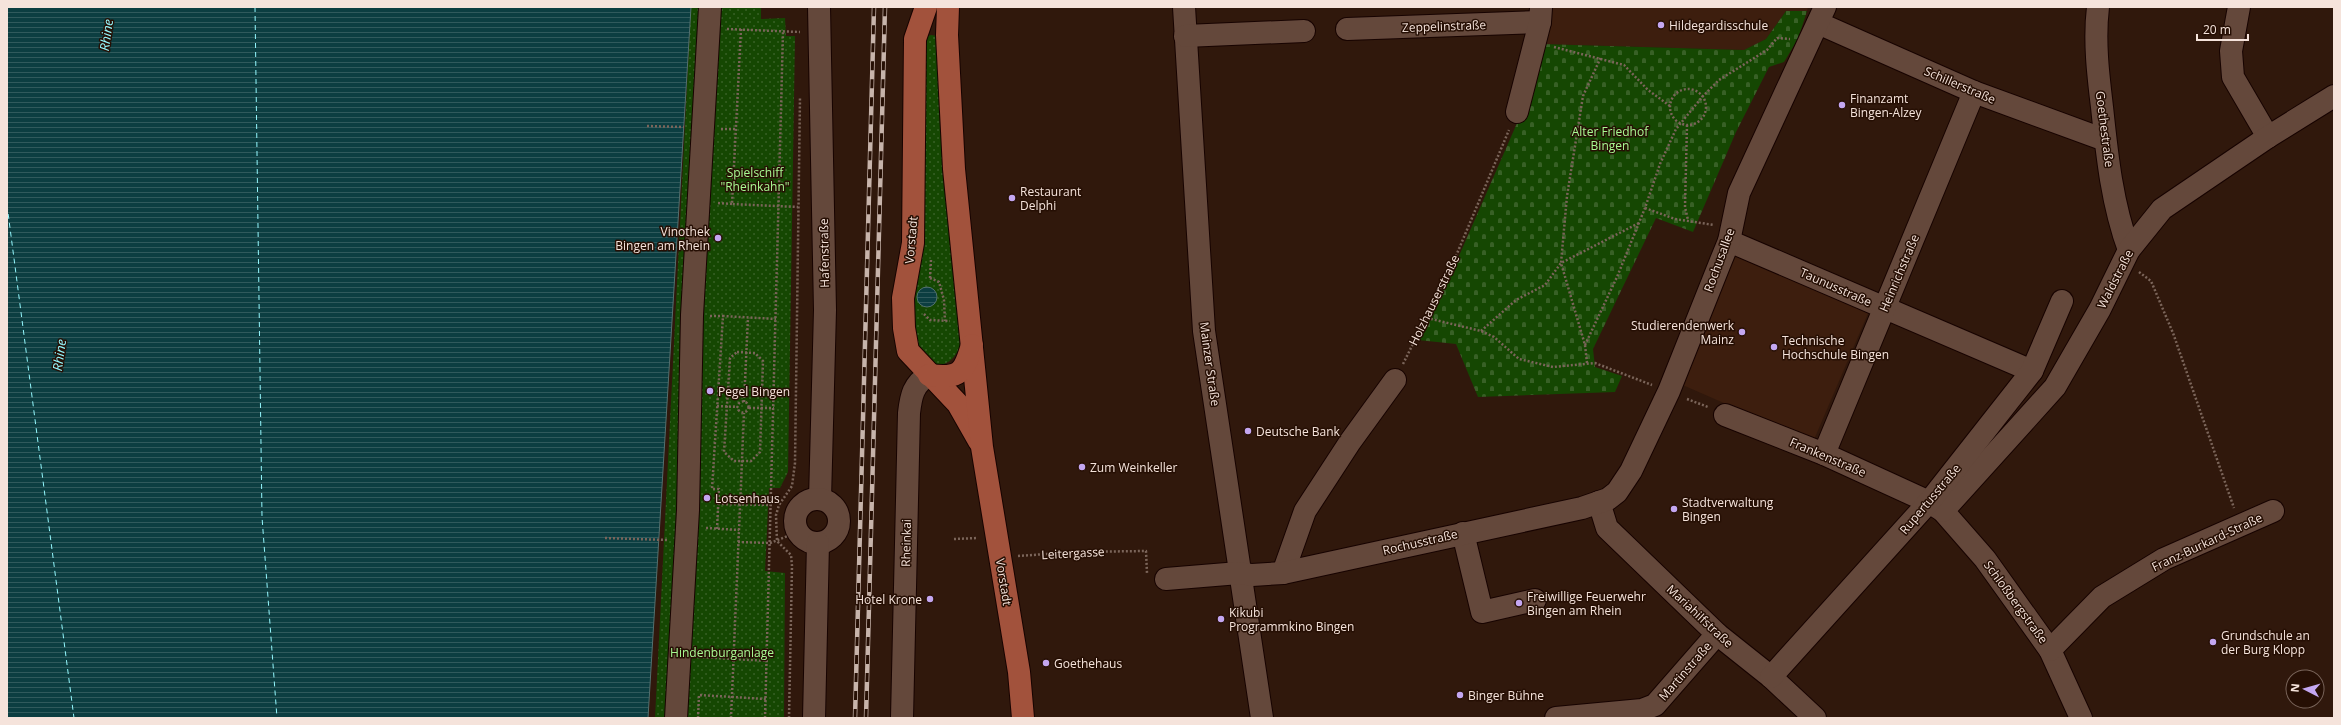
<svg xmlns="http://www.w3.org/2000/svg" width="2341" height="725" viewBox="0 0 2341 725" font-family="'Open Sans',sans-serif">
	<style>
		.built { fill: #3d1e0e }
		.cemetery { fill: url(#cemetery-stones) }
		.park { fill: url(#park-dots) }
		.water { fill: url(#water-rules); stroke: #52706f }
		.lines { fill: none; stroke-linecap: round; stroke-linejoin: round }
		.ferry { stroke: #94f8fe; stroke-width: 1; stroke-dasharray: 5 4; stroke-linecap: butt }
		.minor-casing { stroke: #170300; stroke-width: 24 }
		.major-casing { stroke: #170300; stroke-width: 24 }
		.path { stroke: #7b655a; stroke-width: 2.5; stroke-dasharray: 2 2; stroke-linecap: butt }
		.minor { stroke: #64483b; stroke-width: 22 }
		.major { stroke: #a2523c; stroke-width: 22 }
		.rail-casing { stroke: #c7b4ab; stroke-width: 4.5 }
		.rail { stroke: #260f04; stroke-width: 3; stroke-dasharray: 9; stroke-linecap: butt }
		.poi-dot { fill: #c4a7f1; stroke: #260f04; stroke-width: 1.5 }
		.labels { text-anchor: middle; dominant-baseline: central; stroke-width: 3; stroke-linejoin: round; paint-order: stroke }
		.poi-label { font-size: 12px; fill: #f5e3db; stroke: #260f04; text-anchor: start }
		.street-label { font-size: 12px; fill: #f5e3db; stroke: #260f04 }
		.park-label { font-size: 12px; fill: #a8fa92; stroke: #260f04 }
		.water-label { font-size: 13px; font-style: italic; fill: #94f8fe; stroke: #260f04 }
	</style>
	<defs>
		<pattern id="cemetery-stones" width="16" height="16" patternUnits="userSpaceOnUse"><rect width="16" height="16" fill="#154702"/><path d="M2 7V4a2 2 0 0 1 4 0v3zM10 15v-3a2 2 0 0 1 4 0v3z" fill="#386126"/></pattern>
		<pattern id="park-dots" width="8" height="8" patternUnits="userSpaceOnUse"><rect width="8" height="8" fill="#154702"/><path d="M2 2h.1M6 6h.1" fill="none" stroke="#386126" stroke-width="1.8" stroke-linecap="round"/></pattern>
		<pattern id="water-rules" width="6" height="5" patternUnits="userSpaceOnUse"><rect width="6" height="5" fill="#0c3e41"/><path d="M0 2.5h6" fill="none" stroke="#305a5c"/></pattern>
	</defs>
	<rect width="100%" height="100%" fill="#30180c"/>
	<g class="built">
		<path d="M1551,7H1808L1807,11H1786L1766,39L1744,50L1541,44Z"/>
		<path d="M1734,253L1869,311L1813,442L1678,383Z"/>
	</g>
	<path class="cemetery" d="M1786,11H1807L1798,39L1784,62L1769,67L1736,132L1693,232L1656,218L1593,349L1595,367L1622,376L1615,392L1478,397L1456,344L1418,340L1455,265L1521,114L1541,44L1744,50L1766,39Z"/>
	<g class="park">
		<path d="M691,7H761V19L785,18L786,36H795L788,472L780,488H769L765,571L785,573L784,718H655Z"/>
		<path d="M931,35L938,36L962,343C955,358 948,368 930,364L909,338L925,37Z"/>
	</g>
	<g class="water">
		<path d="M7,7H691L648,718H7Z"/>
		<circle cx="927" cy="297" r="10"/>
	</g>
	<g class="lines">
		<g class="ferry">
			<path d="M255,7L262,517L277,718"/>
			<path d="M7,205L74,718"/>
		</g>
		<g class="minor-casing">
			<g id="minor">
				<path d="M819,7L825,310L820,499"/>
				<path d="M1184,7L1204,331L1262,718"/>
				<path d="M2098,7C2094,40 2098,74 2102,107C2107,155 2112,204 2129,250"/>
				<path d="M2239,7L2231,51L2233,77L2268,137"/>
				<path d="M1818,23L1974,92L2105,140"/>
				<path d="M1347,29L1540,22"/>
				<path d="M1185,36L1304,31"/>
				<path d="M1517,112L1540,22L1541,8"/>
				<path d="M1729,241L2032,371"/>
				<path d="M1725,415L1824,454L1929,502L1943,511L1985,559L2050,650L2081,718"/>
				<path d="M1824,454L1974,92"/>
				<circle cx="817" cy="521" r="22"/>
				<path d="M1599,502L1607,528L1717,634L1771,677L1815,718"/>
				<path d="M1943,511L2055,387L2100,309L2129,250L2162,209L2268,137L2334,96"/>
				<path d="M1463,533L1482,612L1535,600"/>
				<path d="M1283,573L1305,511L1350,442L1395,380"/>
				<path d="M1166,579L1239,573L1252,575L1283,573L1582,508L1608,499L1617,492L1631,471L1669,391L1722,258L1729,241L1739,193L1825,7"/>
				<path d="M2050,650L2102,597L2164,559L2273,511"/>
				<path d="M1771,677L1929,502L2032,371L2062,301"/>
				<path d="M676,718L688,510L692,315L710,7"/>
				<path d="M814,718L818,543"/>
				<path d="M902,718L909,413C911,396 913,384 929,375"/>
				<path d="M1556,718L1642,710L1655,705L1717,634"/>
			</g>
		</g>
		<g class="major-casing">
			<g id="major">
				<path d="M926,7L915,39L913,243L903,298L904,328L908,351L958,404L979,441"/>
				<path d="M948,7L947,35L954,169L982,447L1019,672L1023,718"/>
				<path d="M929,375C960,379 964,373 972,345"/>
			</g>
		</g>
		<g class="path">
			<path d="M727,29L800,32"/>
			<path d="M741,29L732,204L798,207"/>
			<path d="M1554,47L1624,65L1648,90L1670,106"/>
			<circle cx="1688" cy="107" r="18"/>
			<path d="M1687,125L1685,207L1688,220"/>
			<path d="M647,126L684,127"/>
			<path d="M721,129H735"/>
			<path d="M718,203L732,204"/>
			<path d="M1645,208L1675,219L1714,225"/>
			<path d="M2139,272L2151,281L2173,333L2234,508"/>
			<path d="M930,278L931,260"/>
			<path d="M930,278L939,282L944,300L945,321"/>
			<path d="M924,314L930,320L950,321"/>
			<path d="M710,316H723"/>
			<path d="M1427,318L1481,331L1494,337L1519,359L1553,367L1595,363L1652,385"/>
			<path d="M1481,331L1516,300L1545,285L1561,263L1639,223"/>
			<path d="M1585,345L1617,277L1645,208L1660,164L1676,129L1703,96L1719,80L1767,50L1777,38L1790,39"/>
			<path d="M737,352L755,353L763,361L760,452L751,461H734L724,452L730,358Z"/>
			<path d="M1587,363L1585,345L1561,263L1567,196L1583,96L1601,57"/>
			<path d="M1403,364L1453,263L1509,130"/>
			<path d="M1687,399L1708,407"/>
			<circle cx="743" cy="407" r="5.5"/>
			<path d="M744,402L748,318"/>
			<path d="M717,406L738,407"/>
			<path d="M749,408H774"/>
			<path d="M718,504L772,505"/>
			<path d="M706,528L739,530"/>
			<path d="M717,529L719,489H712L723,316L776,319"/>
			<path d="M605,538L667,540"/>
			<path d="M954,539L977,538"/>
			<path d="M738,542L770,543L798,532"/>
			<path d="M1018,556L1075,552L1146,551L1147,573"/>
			<path d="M699,657L768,661"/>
			<path d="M698,718L699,695L766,699"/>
			<path d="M731,718L744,413"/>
			<path d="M765,718L783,32"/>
			<path d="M789,718L792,566L791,555L777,541L776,515L779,505L792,486L795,463L800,97"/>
		</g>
		<use href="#minor" class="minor"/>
		<use href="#major" class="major"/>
		<g class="rail-casing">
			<g id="rail">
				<path d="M855,718L874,7"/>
				<path d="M866,718L885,7"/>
			</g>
		</g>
		<use href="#rail" class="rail"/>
	</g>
	<g class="poi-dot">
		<circle cx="1661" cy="25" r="4"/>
		<circle cx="1842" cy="105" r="4"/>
		<circle cx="1012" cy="198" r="4"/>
		<circle cx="718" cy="238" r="4"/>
		<circle cx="1742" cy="332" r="4"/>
		<circle cx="1774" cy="347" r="4"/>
		<circle cx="710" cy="391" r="4"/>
		<circle cx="1248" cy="431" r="4"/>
		<circle cx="1082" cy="467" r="4"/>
		<circle cx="707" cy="498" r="4"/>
		<circle cx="1674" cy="509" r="4"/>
		<circle cx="930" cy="599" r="4"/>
		<circle cx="1519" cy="603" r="4"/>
		<circle cx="1221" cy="619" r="4"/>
		<circle cx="2213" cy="642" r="4"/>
		<circle cx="1046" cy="663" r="4"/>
		<circle cx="1460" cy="695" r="4"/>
	</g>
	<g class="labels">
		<g class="poi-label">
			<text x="1669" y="25">Hildegardisschule</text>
			<text x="1850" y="98">Finanzamt<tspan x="1850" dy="14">Bingen-Alzey</tspan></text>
			<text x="1020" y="191">Restaurant<tspan x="1020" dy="14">Delphi</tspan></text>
			<text x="710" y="231" text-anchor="end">Vinothek<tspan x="710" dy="14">Bingen am Rhein</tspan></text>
			<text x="1734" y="325" text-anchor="end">Studierendenwerk<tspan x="1734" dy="14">Mainz</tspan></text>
			<text x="1782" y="340">Technische<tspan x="1782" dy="14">Hochschule Bingen</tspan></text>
			<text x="718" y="391">Pegel Bingen</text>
			<text x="1256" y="431">Deutsche Bank</text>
			<text x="1090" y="467">Zum Weinkeller</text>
			<text x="715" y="498">Lotsenhaus</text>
			<text x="1682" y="502">Stadtverwaltung<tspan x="1682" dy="14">Bingen</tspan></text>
			<text x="1527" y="596">Freiwillige Feuerwehr<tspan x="1527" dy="14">Bingen am Rhein</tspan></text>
			<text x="922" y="599" text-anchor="end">Hotel Krone</text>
			<text x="1229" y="612">Kikubi<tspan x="1229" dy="14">Programmkino Bingen</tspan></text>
			<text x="2221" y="635">Grundschule an<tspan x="2221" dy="14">der Burg Klopp</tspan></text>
			<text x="1054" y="663">Goethehaus</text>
			<text x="1468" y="695">Binger Bühne</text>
		</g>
		<g class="street-label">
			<text transform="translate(1444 26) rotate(-2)">Zeppelinstraße</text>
			<text transform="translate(1960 85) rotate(23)">Schillerstraße</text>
			<text transform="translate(2105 129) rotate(83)">Goethestraße</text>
			<text transform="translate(911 240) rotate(-85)">Vorstadt</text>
			<text transform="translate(824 253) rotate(-91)">Hafenstraße</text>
			<text transform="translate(1719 260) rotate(-70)">Rochusallee</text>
			<text transform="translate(1899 273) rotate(-67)">Heinrichstraße</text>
			<text transform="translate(2115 279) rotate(-63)">Waldstraße</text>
			<text transform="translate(1836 287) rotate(24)">Taunusstraße</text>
			<text transform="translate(1434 300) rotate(-64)">Holzhauserstraße</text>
			<text transform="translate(1210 364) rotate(82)">Mainzer Straße</text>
			<text transform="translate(1828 457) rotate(23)">Frankenstraße</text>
			<text transform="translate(1930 499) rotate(-50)">Rupertusstraße</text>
			<text transform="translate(1420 542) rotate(-13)">Rochusstraße</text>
			<text transform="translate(2207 542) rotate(-25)">Franz-Burkard-Straße</text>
			<text transform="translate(906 543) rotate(-89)">Rheinkai</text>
			<text transform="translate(1073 553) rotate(-3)">Leitergasse</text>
			<text transform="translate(1004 582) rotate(81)">Vorstadt</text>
			<text transform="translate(2016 602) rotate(54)">Schloßbergstraße</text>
			<text transform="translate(1700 616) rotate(43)">Mariahilfstraße</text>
			<text transform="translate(1685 671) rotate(-49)">Martinstraße</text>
		</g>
		<g class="park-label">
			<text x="1610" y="131">Alter Friedhof<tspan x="1610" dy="14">Bingen</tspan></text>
			<text x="755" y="172">Spielschiff<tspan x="755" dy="14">"Rheinkahn"</tspan></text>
			<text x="722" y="652">Hindenburganlage</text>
		</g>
		<g class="water-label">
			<text transform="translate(106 35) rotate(-82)">Rhine</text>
			<text transform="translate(59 355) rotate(-82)">Rhine</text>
		</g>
	</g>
	<rect width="2341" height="725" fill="none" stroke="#f5e3db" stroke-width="16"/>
	<g transform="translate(2305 689) rotate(276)"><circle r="19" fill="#260f04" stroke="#79645a"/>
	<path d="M0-3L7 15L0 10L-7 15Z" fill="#c4a7f1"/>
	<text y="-6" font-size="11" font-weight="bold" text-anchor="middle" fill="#f5e3db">N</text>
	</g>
	<path d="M2197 34v6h51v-6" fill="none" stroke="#f5e3db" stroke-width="2"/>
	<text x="2203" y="34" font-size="12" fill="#f5e3db" stroke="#260f04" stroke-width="3" paint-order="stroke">20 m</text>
</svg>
